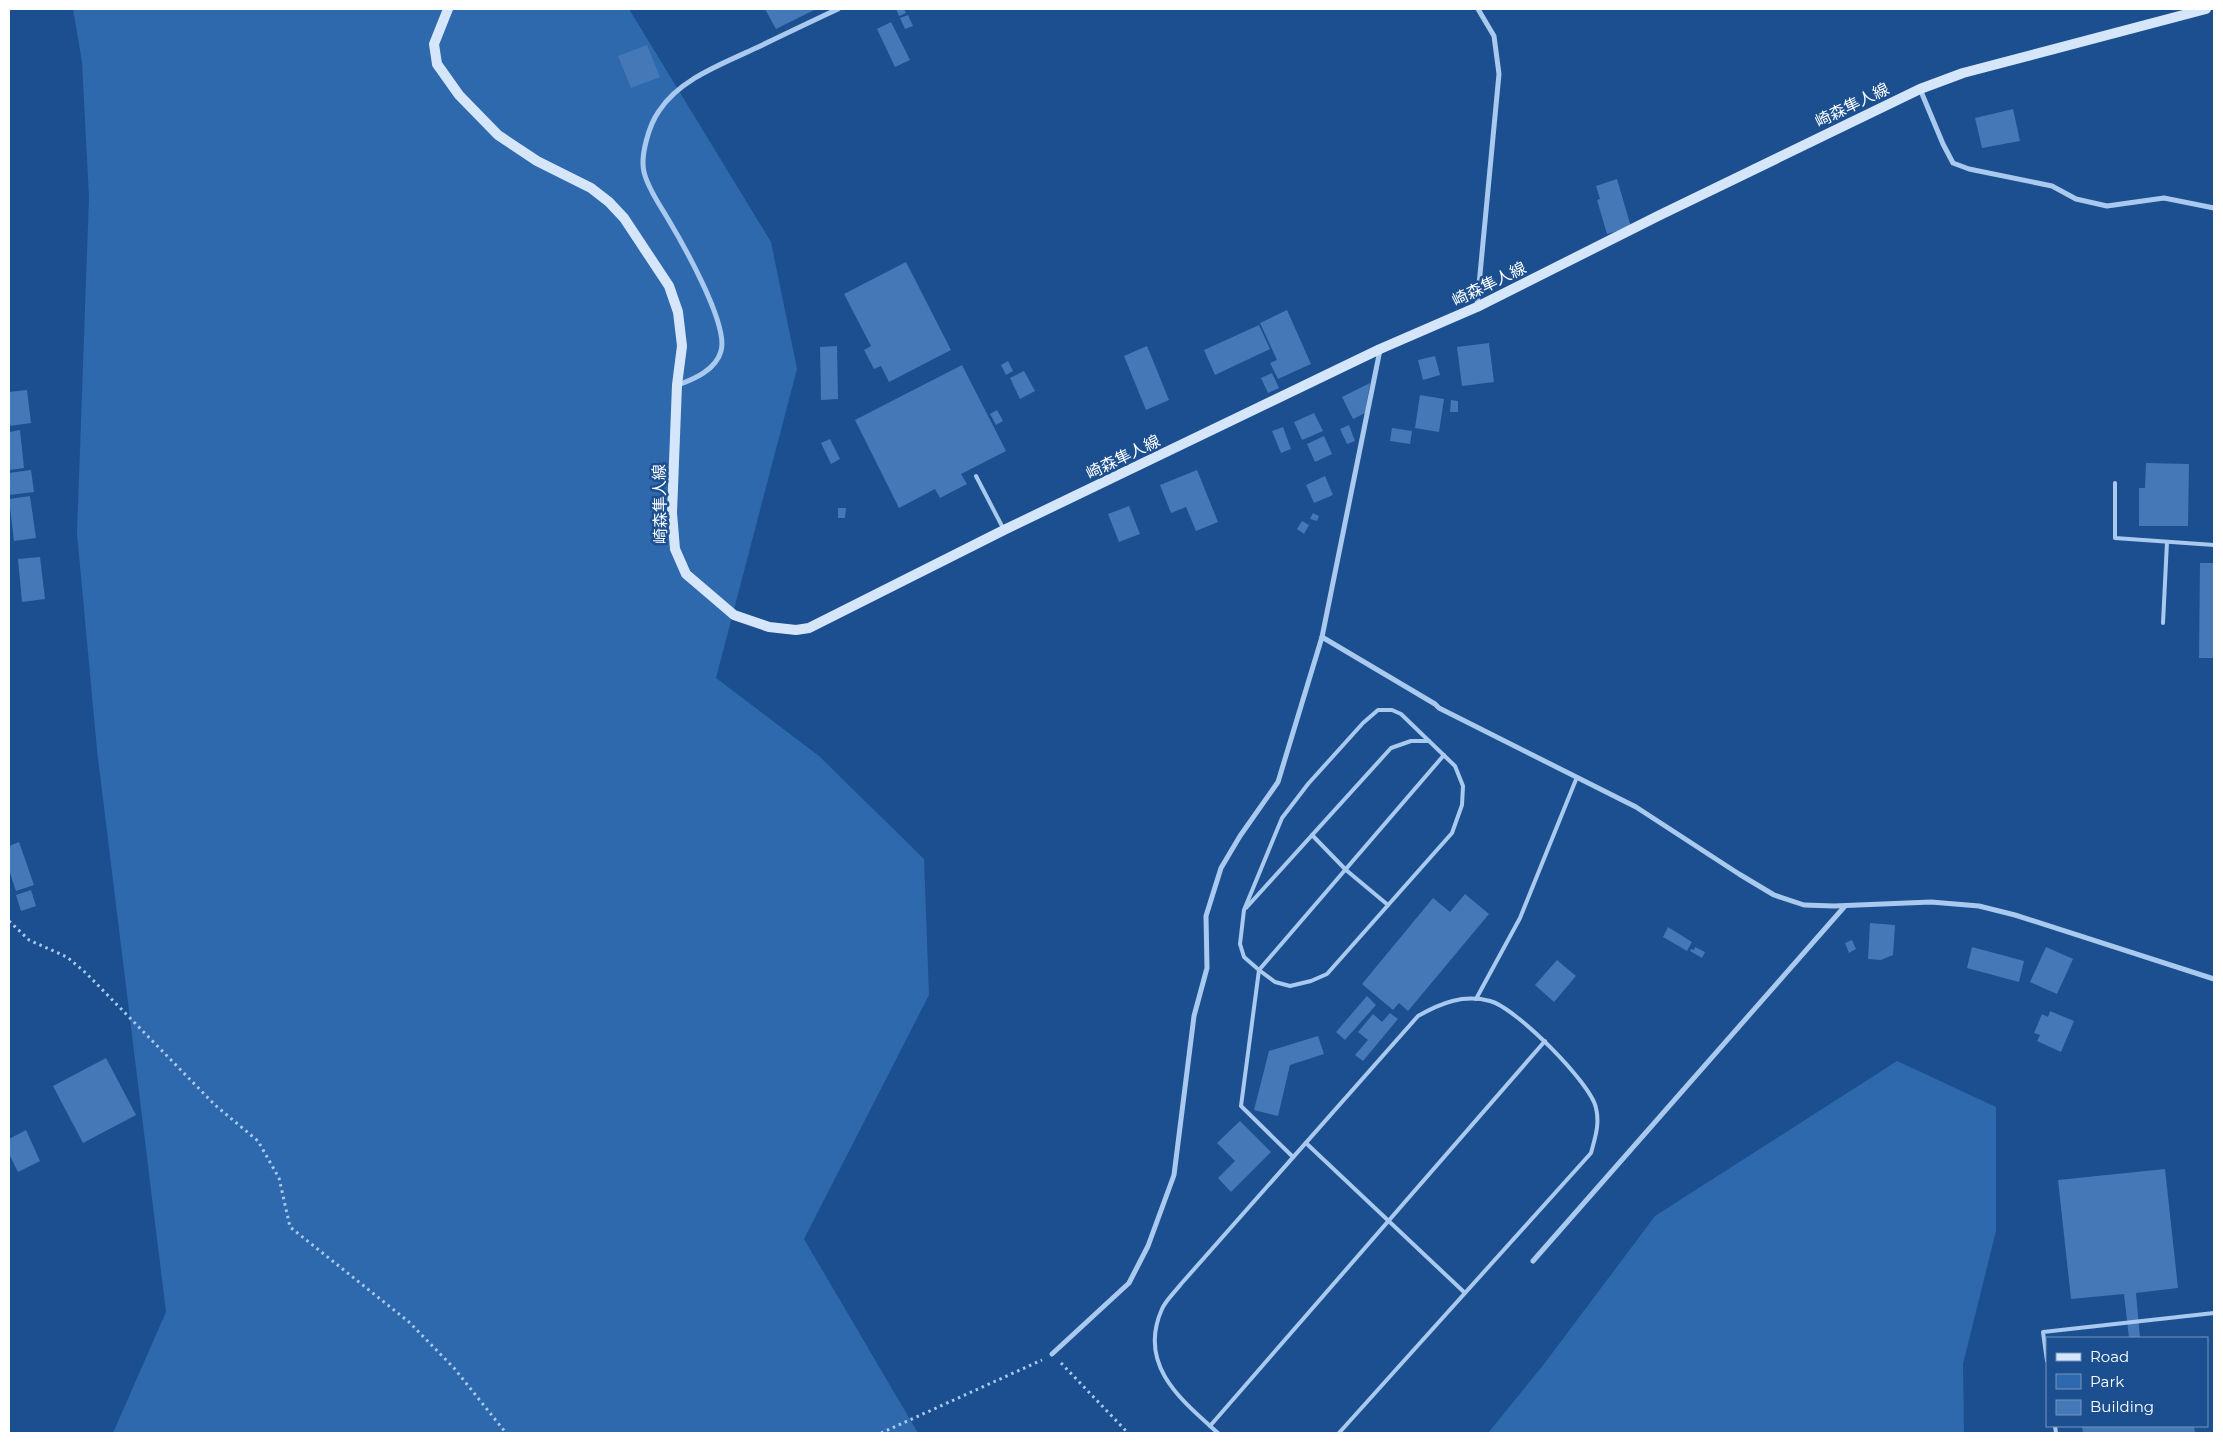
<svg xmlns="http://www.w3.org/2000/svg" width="2223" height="1442" viewBox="0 0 2223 1442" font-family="Montserrat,'Noto Sans JP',sans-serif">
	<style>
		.green { fill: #2e69ad }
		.building { fill: #4478b7 }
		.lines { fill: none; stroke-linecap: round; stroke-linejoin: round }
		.path { stroke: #a9c9ee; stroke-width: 3; stroke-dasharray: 2.5 4; stroke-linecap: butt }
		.service { stroke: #a9c9ee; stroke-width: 4 }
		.minor { stroke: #a9c9ee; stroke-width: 5 }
		.secondary { stroke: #d6e6fa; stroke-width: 10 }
		.labels { text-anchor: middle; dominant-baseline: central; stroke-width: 5; stroke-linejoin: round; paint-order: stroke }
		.street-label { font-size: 16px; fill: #fff; stroke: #1b4f8f }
	</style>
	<rect width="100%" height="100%" fill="#1b4f8f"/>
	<g class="green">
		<path d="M73,9H629L771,242L797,369L716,678L819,756L924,859L929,995L804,1239L918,1433H113L166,1312L97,750L77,533L89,197L82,62Z"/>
		<path d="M1897,1061L1996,1107V1231L1963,1364L1964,1433H1488L1544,1364L1655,1216Z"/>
	</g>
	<g class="building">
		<path d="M765,9H816L776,29Z"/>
		<path d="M896,9H904L906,13L899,16Z"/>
		<path d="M908,15L913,26L905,29L900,18Z"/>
		<path d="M891,22L910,60L895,67L877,29Z"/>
		<path d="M647,45L660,77L631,88L618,56Z"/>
		<path d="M2013,109L2020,141L1982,148L1975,118Z"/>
		<path d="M1617,179L1631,227L1607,234L1597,200L1600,199L1596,186Z"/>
		<path d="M906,262L951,350L889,382L881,366L874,369L864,350L871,346L844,294Z"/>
		<path d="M1287,310L1311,364L1278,379L1270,363L1277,360L1260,323Z"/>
		<path d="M1259,325L1270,349L1215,375L1204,350Z"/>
		<path d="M1489,343L1494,382L1462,386L1457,347Z"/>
		<path d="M837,346L838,399L821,400L820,347Z"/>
		<path d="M1147,346L1169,400L1146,410L1124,356Z"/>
		<path d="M1435,356L1440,375L1423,380L1418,360Z"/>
		<path d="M1008,361L1013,371L1006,375L1001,365Z"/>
		<path d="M962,365L1006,451L961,474L967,484L940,498L935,489L899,508L855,420Z"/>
		<path d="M1024,371L1035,391L1020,399L1010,378Z"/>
		<path d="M1272,373L1279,388L1268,393L1261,378Z"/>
		<path d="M1370,383L1365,413L1353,419L1342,397Z"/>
		<path d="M27,390L31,423L9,426V392Z"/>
		<path d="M1420,395L1444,399L1439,432L1415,428Z"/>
		<path d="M1451,400L1458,401V412H1450Z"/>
		<path d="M997,410L1003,421L996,425L990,414Z"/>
		<path d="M1314,413L1323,431L1302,440L1294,422Z"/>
		<path d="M1349,425L1355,441L1347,444L1340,429Z"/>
		<path d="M1283,427L1291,449L1281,453L1272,431Z"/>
		<path d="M1392,428L1412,431L1410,444L1390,441Z"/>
		<path d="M20,430L24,468L9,470V432Z"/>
		<path d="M1324,436L1332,454L1315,462L1307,444Z"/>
		<path d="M830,439L840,459L831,464L821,443Z"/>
		<path d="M2146,463L2189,464L2188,526H2139V488H2145Z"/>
		<path d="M31,470L34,492L9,495V473Z"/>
		<path d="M1197,470L1218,522L1196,531L1186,507L1171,513L1160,485Z"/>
		<path d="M1325,476L1333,495L1314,503L1306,485Z"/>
		<path d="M30,496L36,538L14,541L9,499Z"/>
		<path d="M1129,506L1140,534L1119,542L1108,514Z"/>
		<path d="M838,508H846L845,518H838Z"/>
		<path d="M1313,513L1319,516L1317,521L1310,519Z"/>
		<path d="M1302,521L1309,525L1304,534L1297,529Z"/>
		<path d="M40,557L45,599L22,602L18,559Z"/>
		<path d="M2200,563H2214V658H2199Z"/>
		<path d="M19,842L34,885L16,891L9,870V846Z"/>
		<path d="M31,890L36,906L21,911L16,895Z"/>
		<path d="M1465,894L1489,914L1408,1011L1399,1003L1393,1010L1362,984L1433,898L1450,912Z"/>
		<path d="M1870,923L1895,925L1893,955L1881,960L1868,959Z"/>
		<path d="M1668,927L1692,942L1687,951L1663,937Z"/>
		<path d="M1852,940L1856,949L1849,953L1845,943Z"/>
		<path d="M1695,947L1705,952L1702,958L1690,951L1691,949L1694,950Z"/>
		<path d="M1972,947L2024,961L2019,982L1967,968Z"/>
		<path d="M2046,947L2073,959L2057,994L2030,982Z"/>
		<path d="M1557,960L1576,976L1554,1002L1535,985Z"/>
		<path d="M1367,996L1376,1005L1345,1040L1336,1032Z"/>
		<path d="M2050,1011L2074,1021L2061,1052L2037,1041L2040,1035L2034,1033L2042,1014L2048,1017Z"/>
		<path d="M1390,1013L1398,1019L1363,1061L1355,1055L1368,1040L1358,1032L1373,1014L1382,1022Z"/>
		<path d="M1318,1036L1324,1054L1290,1065L1278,1116L1254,1110L1269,1051Z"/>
		<path d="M106,1058L136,1115L83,1143L53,1086Z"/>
		<path d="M1240,1121L1271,1152L1231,1192L1218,1178L1235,1161L1217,1143Z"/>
		<path d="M26,1130L40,1161L18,1172L9,1154V1139Z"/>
		<path d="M2165,1169L2178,1288L2136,1293L2140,1338H2129L2124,1294L2071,1299L2058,1180Z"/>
		<path d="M2082,1426H2194L2195,1433H2083Z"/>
	</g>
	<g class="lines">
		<g class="path">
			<path d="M9,921L29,940L67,957L86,973L215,1105L258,1141L279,1178L290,1227L409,1322L454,1368L506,1433"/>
			<path d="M1061,1363L1128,1433"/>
			<path d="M881,1433L1042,1360"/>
		</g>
		<g class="service">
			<path d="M976,476L1003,528"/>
			<path d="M2115,483V538L2214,545"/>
			<path d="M2163,623L2167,542"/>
			<path d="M1378,710H1392L1401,714L1455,766L1463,786L1462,805L1452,833L1327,974L1311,981L1290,986L1275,982L1259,970L1244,957L1240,944L1244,910L1282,818L1308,784L1363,723Z"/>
			<path d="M1312,835L1346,870L1388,905"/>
			<path d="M1246,908L1391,748L1411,741H1429"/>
			<path d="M1476,999L1520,918L1577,777"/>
			<path d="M1306,1143L1465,1293"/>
			<path d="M1293,1157L1241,1106L1259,970L1444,755"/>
			<path d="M2047,1361L2043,1332L2214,1313"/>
			<path d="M1210,1426L1545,1041"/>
			<path d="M2055,1426L2056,1433"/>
			<path d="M1218,1433C1181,1400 1137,1365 1162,1309C1166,1300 1175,1292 1181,1284L1418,1016C1441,1003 1463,994 1490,1001C1515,1007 1591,1083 1596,1108C1600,1124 1595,1138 1591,1153L1339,1433"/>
		</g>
		<g class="minor">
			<path d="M1920,89L1943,144L1953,163L1969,169L2052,186L2076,199L2107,206L2164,198L2214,208"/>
			<path d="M1477,306L1499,74L1494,36L1478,9"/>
			<path d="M678,385C694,379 716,370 721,351C729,325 683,244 668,219C660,205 648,189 644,172C640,156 649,125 659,111C680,79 722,64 756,48C783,35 810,22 838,9"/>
			<path d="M1322,637L1435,704L1439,708L1636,807L1739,874L1774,895L1804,905L1834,906L1931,902L1979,906L2015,915L2214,979"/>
			<path d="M1533,1261L1845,906"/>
			<path d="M1052,1354L1129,1283L1148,1246L1174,1175L1194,1016L1207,968L1206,916L1221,868L1240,836L1278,782L1322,637L1380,350"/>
		</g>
		<path class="secondary" d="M448,9L434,44L437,64L459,95L498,135L537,161L591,188L609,202L624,218L669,286L678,312L682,346L677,385L672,513L675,549L686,574L734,615L769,627L796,630L809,628L1004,530L1380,349L1477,307L1660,215L1920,89L1963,73L2206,9"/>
	</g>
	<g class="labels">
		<g class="street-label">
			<text transform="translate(1852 105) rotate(-26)">崎森隼人線</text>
			<text transform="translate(1489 284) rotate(-26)">崎森隼人線</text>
			<text transform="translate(1123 457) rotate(-26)">崎森隼人線</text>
			<text transform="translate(660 504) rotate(-91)">崎森隼人線</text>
		</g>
	</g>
	<rect width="2223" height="1442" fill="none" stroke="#ffffff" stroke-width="20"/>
	<rect x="2046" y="1337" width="162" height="90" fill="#1b4f8f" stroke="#7695bc"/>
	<rect x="2056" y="1353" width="25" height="8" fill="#d6e6fa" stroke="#7695bc"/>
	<text x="2090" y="1362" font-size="15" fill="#ffffff">Road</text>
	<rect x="2056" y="1374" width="25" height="15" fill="#2e69ad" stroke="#7695bc"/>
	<text x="2090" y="1387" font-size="15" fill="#ffffff">Park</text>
	<rect x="2056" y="1400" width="25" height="15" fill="#4478b7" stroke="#7695bc"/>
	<text x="2090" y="1412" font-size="15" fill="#ffffff">Building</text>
</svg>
